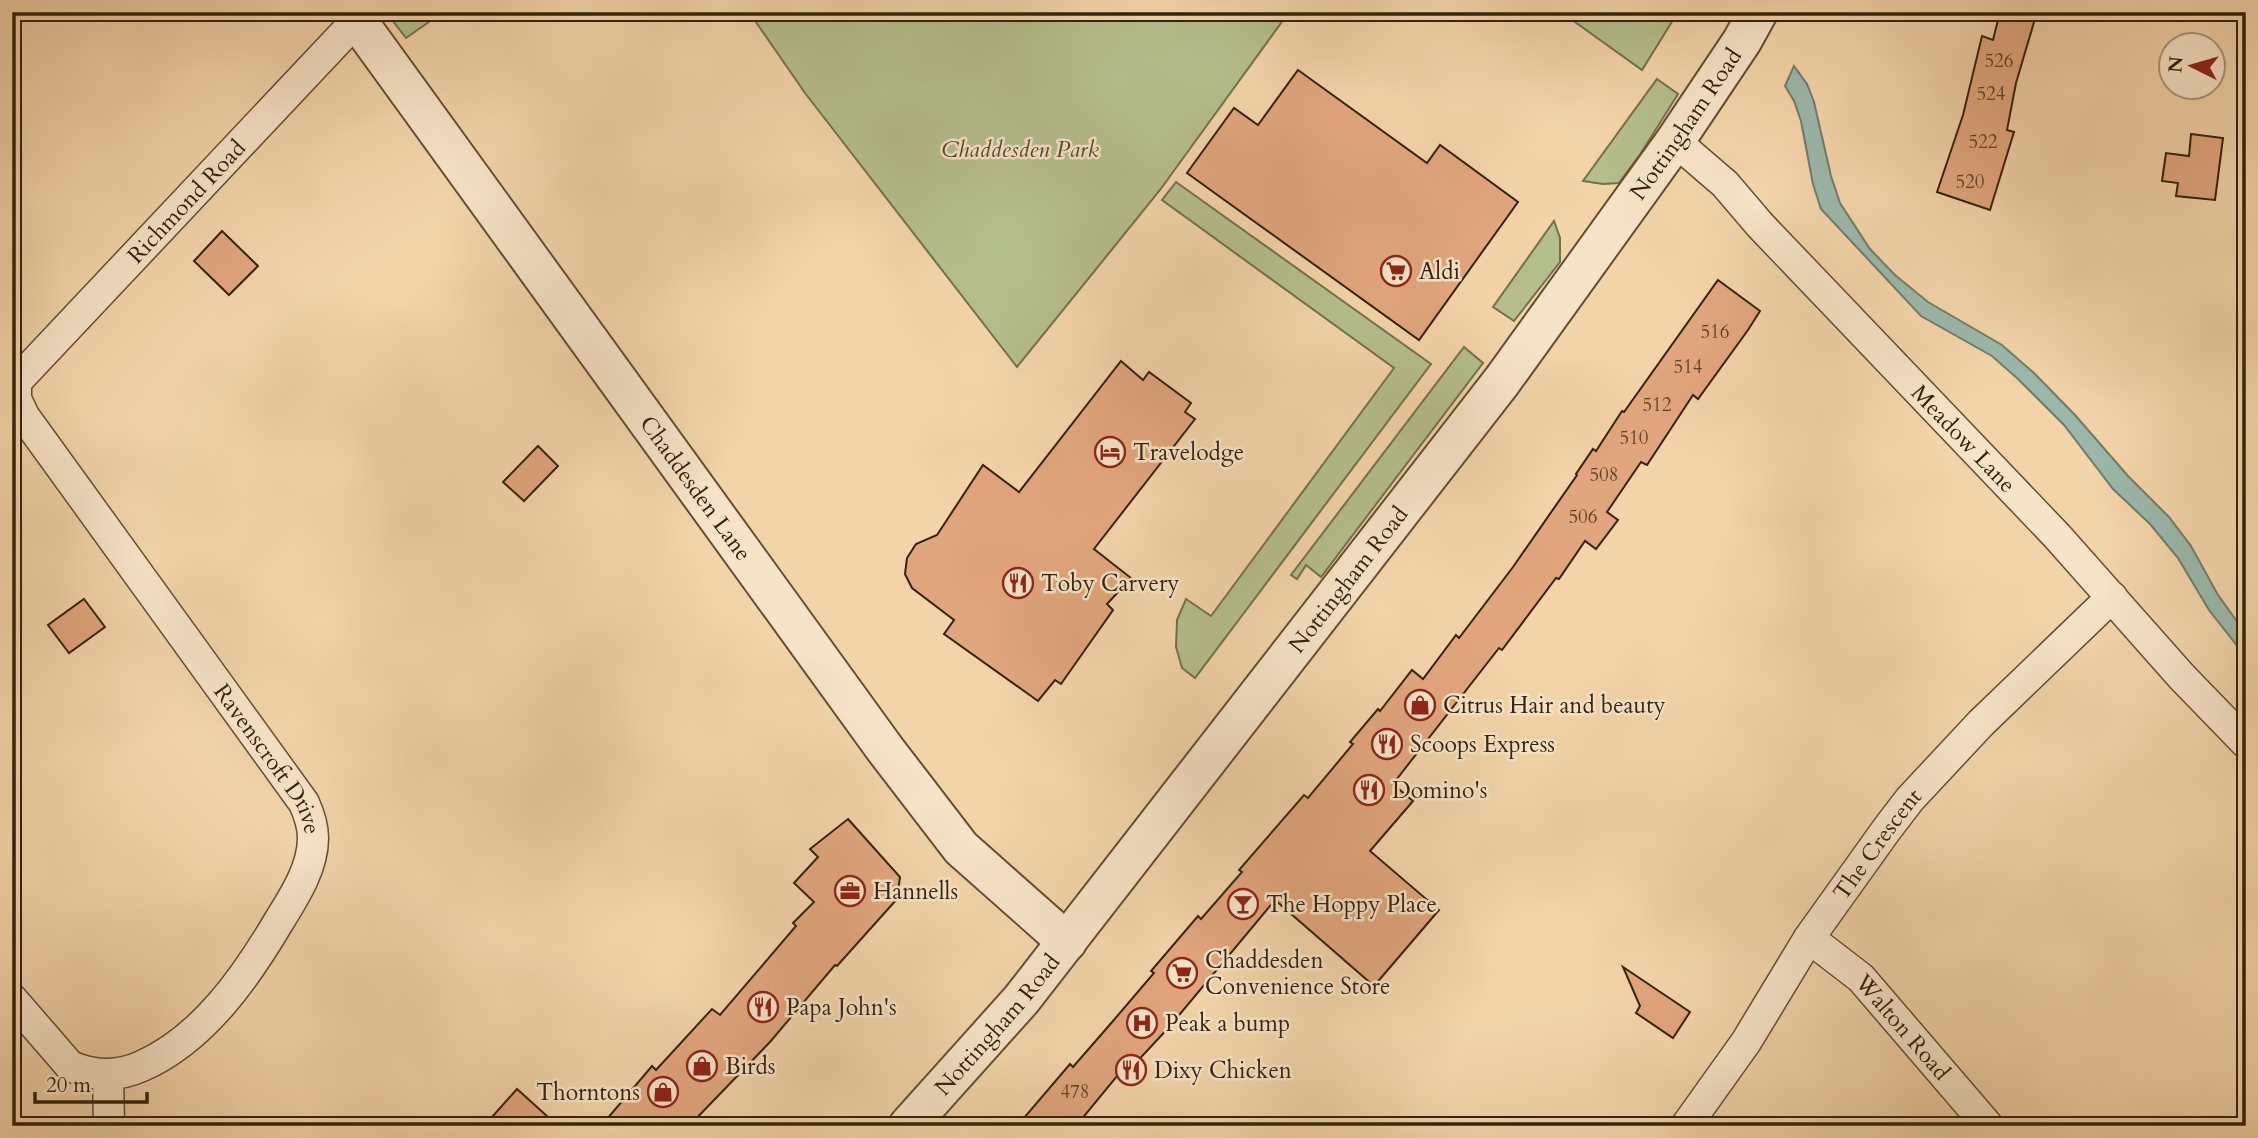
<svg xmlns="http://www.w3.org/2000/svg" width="2258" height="1138" viewBox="0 0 2258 1138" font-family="Cardo,serif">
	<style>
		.green { fill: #b5be8d; stroke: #75704c; stroke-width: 2 }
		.water { fill: #9bb8ab; stroke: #727c6b; stroke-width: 2 }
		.building { fill: #e2a67e; stroke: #35210c; stroke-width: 2 }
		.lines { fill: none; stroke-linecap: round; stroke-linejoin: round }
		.minor-casing { stroke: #644e33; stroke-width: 33 }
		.tertiary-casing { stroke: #644e33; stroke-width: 42 }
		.minor { stroke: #f7e3c7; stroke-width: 30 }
		.tertiary { stroke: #f7e3c7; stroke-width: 38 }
		.labels { text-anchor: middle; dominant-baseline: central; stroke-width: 5; stroke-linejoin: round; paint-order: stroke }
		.number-label { font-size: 19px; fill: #604228 }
		.street-label { font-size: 23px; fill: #35210c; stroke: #f7e3c7 }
		.park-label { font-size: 23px; font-style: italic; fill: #55482c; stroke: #f7e3c7 }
		.poi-label { font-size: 23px; fill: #35210c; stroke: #f7e3c7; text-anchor: start }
	</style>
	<rect width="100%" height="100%" fill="#f3d4a9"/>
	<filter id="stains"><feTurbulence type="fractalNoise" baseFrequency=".00286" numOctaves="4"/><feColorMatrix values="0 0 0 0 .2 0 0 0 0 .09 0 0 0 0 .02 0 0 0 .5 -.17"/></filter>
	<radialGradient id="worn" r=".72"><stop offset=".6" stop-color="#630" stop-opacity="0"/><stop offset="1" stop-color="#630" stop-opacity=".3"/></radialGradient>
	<g class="green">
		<path d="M386,12H443L406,38Z"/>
		<path d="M749,12H1289L1160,190L1017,367L805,93Z"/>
		<path d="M1561,12H1678L1642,70Z"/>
		<path d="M1657,79L1678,94L1641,153L1619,183L1603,184L1583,181Z"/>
		<path d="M1176,182L1431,364L1195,678L1182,668L1176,647L1177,620L1186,599L1211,616L1394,368L1162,200Z"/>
		<path d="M1554,221L1560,238V262L1514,321L1493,307Z"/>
		<path d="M1464,347L1483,363L1321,577L1306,565L1297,579L1291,575Z"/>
	</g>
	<path class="water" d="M1794,66L1807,84L1814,102L1831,176L1840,203L1870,249L1895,275L1928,302L2002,345L2034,373L2075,415L2128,476L2169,517L2191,546L2218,595L2246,634V657L2209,610L2178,558L2150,524L2113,489L2064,425L2018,379L1992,356L1921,316L1821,209L1813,184L1801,121L1794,101L1785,86Z"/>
	<g class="building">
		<path d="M2000,12H2037L2016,83L2007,130L2014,132L1990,210L1937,192L1963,115L1982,36L1993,40Z"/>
		<path d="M1298,70L1427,163L1440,145L1518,202L1419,340L1187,173L1234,108L1258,125Z"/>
		<path d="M2191,134L2223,138L2215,200L2176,196L2178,183L2162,181L2166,153L2189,156Z"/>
		<path d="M222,231L258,266L229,295L194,261Z"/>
		<path d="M1718,280L1760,311L1748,330L1698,399L1693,395L1647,465L1641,462L1607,512L1618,520L1596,549L1585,541L1559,579L1556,578L1502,650L1499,648L1393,784L1413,801L1370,851L1439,910L1374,986L1275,900L1170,1026L1121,1079L1117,1076L1076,1126H1017L1070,1064L1073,1067L1113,1021L1154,973L1151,971L1198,916L1201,919L1242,872L1239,870L1304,795L1308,798L1353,744L1350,742L1378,709L1380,711L1412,670L1423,679L1456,635L1459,638L1513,567L1577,475L1576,474L1593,449L1596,451L1622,411L1624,412Z"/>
		<path d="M1121,361L1143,380L1149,372L1191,403L1185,412L1195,419L1094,549L1131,578L1107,604L1113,610L1061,684L1055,680L1038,701L944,634L954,620L912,588L905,574L907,558L916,544L937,535L983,465L1019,492Z"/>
		<path d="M538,446L558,466L524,501L503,482Z"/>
		<path d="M84,599L105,627L69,653L48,625Z"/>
		<path d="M848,819L900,877L897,899L837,966L835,965L770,1042L689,1126H601L652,1066L656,1070L712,1009L720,1015L796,926L793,923L814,902L794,883L818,857L810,849Z"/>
		<path d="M1623,967L1690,1012L1673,1038L1636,1013L1640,1006Z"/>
		<path d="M517,1089L558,1126H484Z"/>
	</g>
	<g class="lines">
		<g class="minor-casing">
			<g id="minor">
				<path id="s1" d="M1675,141L1725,184L1760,225L2057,536L2182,677L2246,743"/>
				<path id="s2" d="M12,380L16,382V399L24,416L304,803C309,814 313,826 313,838C313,868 294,897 279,921C246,977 203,1039 142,1066C118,1077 93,1076 70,1066L12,999"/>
				<path id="s3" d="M16,382L357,20"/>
				<path id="s4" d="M1809,938L1861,978L1988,1126"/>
				<path d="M108,1075L109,1126"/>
				<path id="s5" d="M1686,1126L1746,1042L1809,938L1887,829L1910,799L1981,723L2112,597"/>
			</g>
		</g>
		<g class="tertiary-casing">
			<g id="tertiary">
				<path id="s6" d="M351,12L885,749L961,848L1067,942"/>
				<path id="s7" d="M908,1126L1021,1000L1502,381L1675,141L1742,41L1758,12"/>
			</g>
		</g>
		<use href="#minor" class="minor"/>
		<use href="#tertiary" class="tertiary"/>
	</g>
	<defs>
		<g id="supermarket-ring" transform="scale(1.575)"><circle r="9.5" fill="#f7e3c7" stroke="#8f2418" stroke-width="1.5"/><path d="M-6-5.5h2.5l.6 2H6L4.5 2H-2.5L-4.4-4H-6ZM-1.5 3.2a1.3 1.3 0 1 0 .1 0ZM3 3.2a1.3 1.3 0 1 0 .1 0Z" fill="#8f2418"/></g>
		<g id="hotel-ring" transform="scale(1.575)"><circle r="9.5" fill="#f7e3c7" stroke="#8f2418" stroke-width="1.5"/><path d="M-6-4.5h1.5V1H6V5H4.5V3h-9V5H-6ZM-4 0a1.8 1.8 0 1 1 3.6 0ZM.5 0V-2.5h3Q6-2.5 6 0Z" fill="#8f2418"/></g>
		<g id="restaurant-ring" transform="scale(1.575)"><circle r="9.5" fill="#f7e3c7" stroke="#8f2418" stroke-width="1.5"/><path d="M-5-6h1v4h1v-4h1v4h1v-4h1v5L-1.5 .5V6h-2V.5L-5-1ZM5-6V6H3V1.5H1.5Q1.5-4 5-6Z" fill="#8f2418"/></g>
		<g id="shop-ring" transform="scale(1.575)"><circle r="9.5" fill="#f7e3c7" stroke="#8f2418" stroke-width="1.5"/><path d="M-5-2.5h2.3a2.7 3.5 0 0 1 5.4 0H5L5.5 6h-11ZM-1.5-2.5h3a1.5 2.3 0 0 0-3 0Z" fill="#8f2418"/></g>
		<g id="office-ring" transform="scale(1.575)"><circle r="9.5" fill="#f7e3c7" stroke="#8f2418" stroke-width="1.5"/><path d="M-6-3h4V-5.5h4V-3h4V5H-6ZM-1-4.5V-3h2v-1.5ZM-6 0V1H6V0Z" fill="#8f2418"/></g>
		<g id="bar-ring" transform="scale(1.575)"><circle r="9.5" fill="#f7e3c7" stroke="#8f2418" stroke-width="1.5"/><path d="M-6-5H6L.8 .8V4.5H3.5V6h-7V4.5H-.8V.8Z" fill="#8f2418"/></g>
		<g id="hospital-ring" transform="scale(1.575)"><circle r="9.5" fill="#f7e3c7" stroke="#8f2418" stroke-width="1.5"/><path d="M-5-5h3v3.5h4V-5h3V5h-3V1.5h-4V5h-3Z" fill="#8f2418"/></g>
	</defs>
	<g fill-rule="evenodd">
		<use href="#supermarket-ring" x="1396" y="271"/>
		<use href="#hotel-ring" x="1110" y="452"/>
		<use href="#restaurant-ring" x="1018" y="583"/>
		<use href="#shop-ring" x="1420" y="705"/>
		<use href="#restaurant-ring" x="1387" y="744"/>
		<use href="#restaurant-ring" x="1369" y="790"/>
		<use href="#office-ring" x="850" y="891"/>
		<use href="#bar-ring" x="1243" y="904"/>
		<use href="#supermarket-ring" x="1182" y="973"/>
		<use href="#restaurant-ring" x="763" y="1007"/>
		<use href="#hospital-ring" x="1142" y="1023"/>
		<use href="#shop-ring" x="702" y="1066"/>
		<use href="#restaurant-ring" x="1131" y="1070"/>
		<use href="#shop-ring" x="663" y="1092"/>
	</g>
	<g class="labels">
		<g class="number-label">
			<text x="1999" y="61">526</text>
			<text x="1991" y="94">524</text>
			<text x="1983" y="142">522</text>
			<text x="1970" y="182">520</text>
			<text x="1715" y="332">516</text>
			<text x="1688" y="367">514</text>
			<text x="1657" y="405">512</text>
			<text x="1634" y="438">510</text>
			<text x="1604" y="475">508</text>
			<text x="1583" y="517">506</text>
			<text x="1075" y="1092">478</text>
		</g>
		<g class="street-label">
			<text stroke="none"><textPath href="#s7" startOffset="1269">Nottingham Road</textPath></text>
			<text stroke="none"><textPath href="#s3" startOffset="248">Richmond Road</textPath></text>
			<text stroke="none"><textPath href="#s1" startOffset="415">Meadow Lane</textPath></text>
			<text stroke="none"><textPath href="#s6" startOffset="588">Chaddesden Lane</textPath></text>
			<text stroke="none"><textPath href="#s7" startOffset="702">Nottingham Road</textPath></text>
			<text stroke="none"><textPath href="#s2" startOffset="462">Ravenscroft Drive</textPath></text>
			<text stroke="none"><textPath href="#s5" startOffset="341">The Crescent</textPath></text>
			<text stroke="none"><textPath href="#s7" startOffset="135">Nottingham Road</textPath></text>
			<text stroke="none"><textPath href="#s4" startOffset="130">Walton Road</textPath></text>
		</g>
		<g class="park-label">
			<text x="1020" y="149">Chaddesden Park</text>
		</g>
		<g class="poi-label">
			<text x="1419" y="271">Aldi</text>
			<text x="1133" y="452">Travelodge</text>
			<text x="1041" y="583">Toby Carvery</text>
			<text x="1443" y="705">Citrus Hair and beauty</text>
			<text x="1410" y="744">Scoops Express</text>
			<text x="1392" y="790">Domino's</text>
			<text x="873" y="891">Hannells</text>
			<text x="1266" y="904">The Hoppy Place</text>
			<text x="1205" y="960">Chaddesden<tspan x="1205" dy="26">Convenience Store</tspan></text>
			<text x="786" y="1007">Papa John's</text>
			<text x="1165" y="1023">Peak a bump</text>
			<text x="725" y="1066">Birds</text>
			<text x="1154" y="1070">Dixy Chicken</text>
			<text x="640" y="1092" text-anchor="end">Thorntons</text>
		</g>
	</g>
	<rect width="2258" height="1138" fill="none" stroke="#f3d4a9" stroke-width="42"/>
	<rect x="14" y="14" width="2230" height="1110" fill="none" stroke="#35210c" stroke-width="3.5"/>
	<rect x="21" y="21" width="2216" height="1096" fill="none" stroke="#35210c" stroke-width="2"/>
	<g transform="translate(2192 66) rotate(275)"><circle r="33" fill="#f7e3c7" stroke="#a9957c" stroke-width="2"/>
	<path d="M0-5L12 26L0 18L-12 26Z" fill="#8f2418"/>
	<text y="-10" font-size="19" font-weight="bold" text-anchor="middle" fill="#35210c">N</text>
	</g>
	<path d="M35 1092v10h112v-10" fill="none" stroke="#35210c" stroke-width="3.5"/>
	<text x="46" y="1092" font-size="21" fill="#35210c" stroke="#f7e3c7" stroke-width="5" paint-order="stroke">20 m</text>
	<rect width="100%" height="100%" filter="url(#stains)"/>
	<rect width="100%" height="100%" fill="url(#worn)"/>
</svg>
